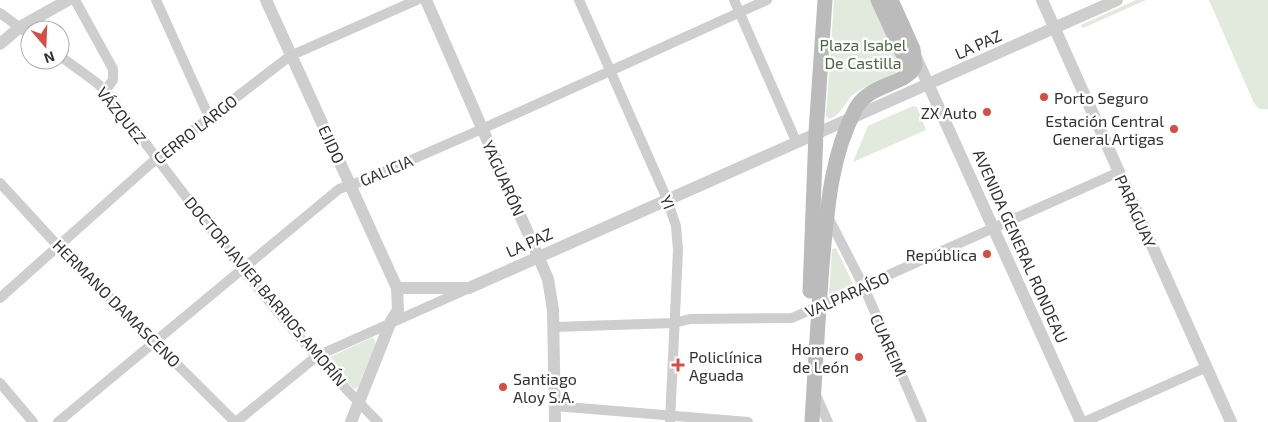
<svg xmlns="http://www.w3.org/2000/svg" width="1268" height="422" viewBox="0 0 1268 422" font-family="'Exo 2',sans-serif">
	<style>
		.green { fill: #e2e9dd }
		.lines { fill: none; stroke-linecap: round; stroke-linejoin: round }
		.minor { stroke: #cecece; stroke-width: 10 }
		.tertiary { stroke: #cecece; stroke-width: 12 }
		.secondary { stroke: #bbb; stroke-width: 15 }
		.poi-dot { fill: #d74d43; stroke: #fff; stroke-width: 2 }
		.labels { text-anchor: middle; dominant-baseline: central; stroke-width: 5; stroke-linejoin: round; paint-order: stroke }
		.park-label { font-size: 16px; fill: #4e6941; stroke: #fff }
		.street-label { font-size: 16px; fill: #313131; stroke: #fff }
		.poi-label { font-size: 16px; fill: #313131; stroke: #fff; text-anchor: end }
	</style>
	<rect width="100%" height="100%" fill="#fff"/>
	<g class="green">
		<path d="M834,0H874L902,68C889,80 868,83 854,94C844,102 842,115 829,119L826,116Z"/>
		<path d="M1136,0H1146L1083,28L1081,25Z"/>
		<path d="M1209,0H1268V109H1259L1254,103Z"/>
		<path d="M913,106L917,107L926,130L853,162L868,126Z"/>
		<path d="M836,248L853,284L829,295L832,249Z"/>
		<path d="M373,337L376,343L358,387L354,389L328,363V358Z"/>
	</g>
	<g class="lines">
		<g class="minor">
			<path d="M75,0L113,69V80L105,91"/>
			<path d="M156,0L209,117"/>
			<path d="M579,0L667,199L676,226L678,250L670,422"/>
			<path d="M734,0L796,141"/>
			<path d="M0,13L30,35"/>
			<path d="M60,56L97,83L110,96C194,208 279,323 378,422"/>
			<path d="M0,183L58,246L235,422"/>
			<path d="M827,215L864,287L922,422"/>
			<path d="M0,298L157,158L290,56L417,0"/>
			<path d="M554,327L674,323L690,319L792,318L1119,172"/>
			<path d="M0,383L33,422"/>
			<path d="M815,393L828,422"/>
			<path d="M555,406L748,422"/>
			<path d="M58,422L339,189L365,180L482,129L767,0"/>
			<path d="M236,422L317,356L465,290"/>
			<path d="M1084,422L1207,367"/>
		</g>
		<g class="tertiary">
			<path d="M266,0L397,288L398,310L391,321L351,422"/>
			<path d="M426,0L548,279L553,310L555,422"/>
			<path d="M1042,0L1231,422"/>
			<path d="M0,44L20,27L68,0"/>
			<path d="M915,55L1081,422"/>
			<path d="M397,288H469L1117,0"/>
		</g>
		<g class="secondary">
			<path d="M878,0L911,72"/>
			<path d="M810,291L816,132L825,0"/>
			<path d="M812,422C815,370 818,318 822,266C827,212 830,158 855,110C868,83 906,86 915,66L913,49L891,0"/>
		</g>
	</g>
	<g class="poi-dot">
		<circle cx="1044" cy="97" r="5"/>
		<circle cx="987" cy="112" r="5"/>
		<circle cx="1174" cy="129" r="5"/>
		<circle cx="987" cy="254" r="5"/>
		<circle cx="859" cy="357" r="5"/>
		<path d="M675.5 357.5h5v5h5v5h-5v5h-5v-5h-5v-5h5z"/>
		<circle cx="503" cy="387" r="5"/>
	</g>
	<g class="labels">
		<g class="park-label">
			<text x="863" y="44">Plaza Isabel<tspan x="863" dy="18">De Castilla</tspan></text>
		</g>
		<g class="street-label">
			<text transform="translate(978 44) rotate(-24)">LA PAZ</text>
			<text transform="translate(122 115) rotate(51)">VÁZQUEZ</text>
			<text transform="translate(195 129) rotate(-38)">CERRO LARGO</text>
			<text transform="translate(332 144) rotate(65)">EJIDO</text>
			<text transform="translate(386 170) rotate(-23)">GALICIA</text>
			<text transform="translate(504 178) rotate(66)">YAGUARÓN</text>
			<text transform="translate(668 202) rotate(68)">YI</text>
			<text transform="translate(1136 211) rotate(66)">PARAGUAY</text>
			<text transform="translate(529 242) rotate(-24)">LA PAZ</text>
			<text transform="translate(1021 246) rotate(66)">AVENIDA GENERAL RONDEAU</text>
			<text transform="translate(266 291) rotate(50)">DOCTOR JAVIER BARRIOS AMORÍN</text>
			<text transform="translate(847 294) rotate(-24)">VALPARAÍSO</text>
			<text transform="translate(117 303) rotate(45)">HERMANO DAMASCENO</text>
			<text transform="translate(889 345) rotate(66)">CUAREIM</text>
		</g>
		<g class="poi-label">
			<text x="1054" y="97" text-anchor="start">Porto Seguro</text>
			<text x="977" y="112">ZX Auto</text>
			<text x="1164" y="120">Estación Central<tspan x="1164" dy="18">General Artigas</tspan></text>
			<text x="977" y="254">República</text>
			<text x="849" y="348">Homero<tspan x="849" dy="18">de León</tspan></text>
			<text x="689" y="356" text-anchor="start">Policlínica<tspan x="689" dy="18">Aguada</tspan></text>
			<text x="513" y="378" text-anchor="start">Santiago<tspan x="513" dy="18">Aloy S.A.</tspan></text>
		</g>
	</g>
	<g transform="translate(45 45) rotate(161)"><circle r="24" fill="#ffffff" stroke="#adadad"/>
	<path d="M0-4L9 19L0 12L-9 19Z" fill="#d74d43"/>
	<text y="-8" font-size="14" font-weight="bold" text-anchor="middle" fill="#313131">N</text>
	</g>
</svg>
